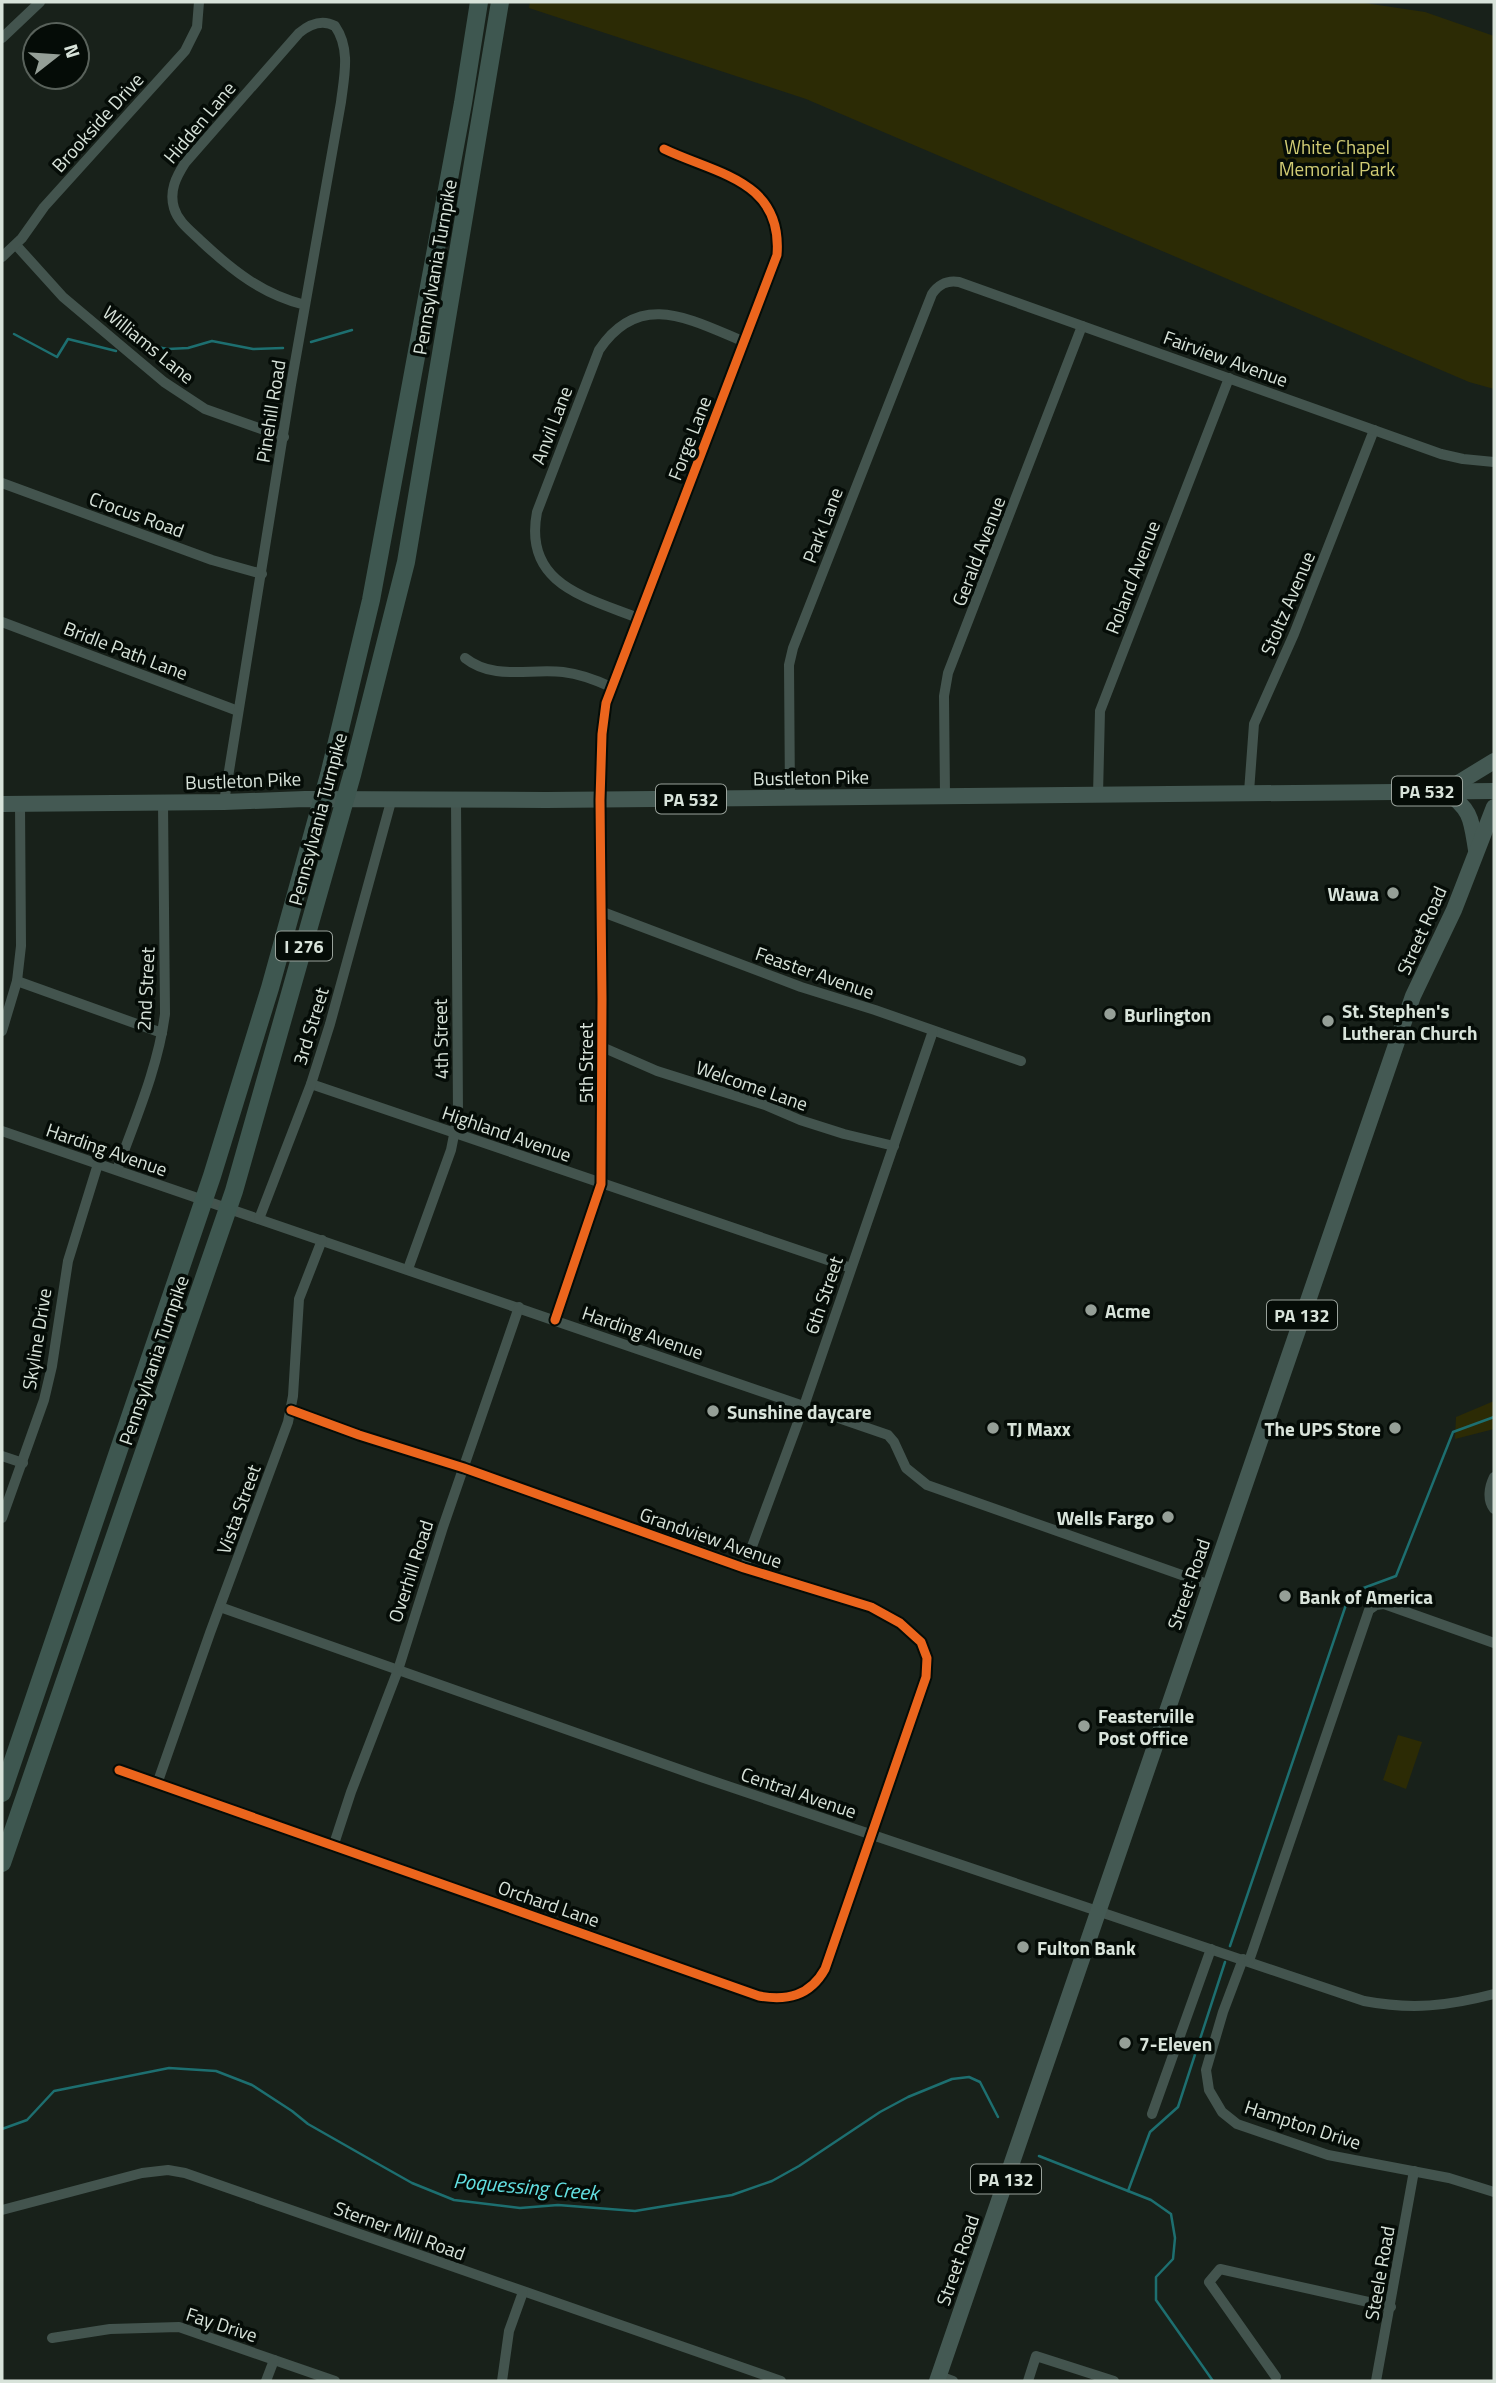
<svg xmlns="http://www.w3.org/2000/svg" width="1496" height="2383" viewBox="0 0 1496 2383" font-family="'Titillium Web',sans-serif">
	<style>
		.green { fill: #2c2b05 }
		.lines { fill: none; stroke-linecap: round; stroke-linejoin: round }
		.stream { stroke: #1d6f70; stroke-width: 2.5 }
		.minor { stroke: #43544e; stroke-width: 10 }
		.primary { stroke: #445953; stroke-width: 16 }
		.motorway { stroke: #3e5750; stroke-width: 18 }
		.cycleway-casing { stroke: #050c07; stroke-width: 13 }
		.cycleway { stroke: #eb651d; stroke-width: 9 }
		.poi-dot { fill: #959f97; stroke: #050c07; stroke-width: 2.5 }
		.labels { text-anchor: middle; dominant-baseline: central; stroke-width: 7; stroke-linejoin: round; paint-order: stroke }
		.shield { fill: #050c07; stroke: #99a29b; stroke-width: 2 }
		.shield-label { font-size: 18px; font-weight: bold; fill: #d8e3da }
		.street-label { font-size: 19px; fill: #d8e3da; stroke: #050c07 }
		.park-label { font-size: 19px; fill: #d1cc74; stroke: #050c07 }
		.poi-label { font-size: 19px; font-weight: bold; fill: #d8e3da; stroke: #050c07; text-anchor: start }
		.water-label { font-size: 21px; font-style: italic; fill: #63e0e2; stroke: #050c07 }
	</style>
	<rect width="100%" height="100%" fill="#18211a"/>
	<g class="green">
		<path d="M530,2H1358L1425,12L1494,36V389L1469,382L806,99L529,8Z"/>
		<path d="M1494,1401V1429L1455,1439L1456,1417Z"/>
		<path d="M1398,1735L1422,1742L1406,1789L1383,1780Z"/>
	</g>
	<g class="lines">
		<g class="stream">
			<path d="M14,334L57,357L68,339L116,351"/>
			<path d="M311,342L352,330"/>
			<path d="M140,344L168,349L188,348L212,341L253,349L283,348"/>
			<path d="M1230,1946L1350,1593L1396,1576L1453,1432L1494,1417"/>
			<path d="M2,2129L27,2120L54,2091L169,2068L216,2071L252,2085L292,2111L308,2124L373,2161L412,2183L454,2200L520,2208L558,2205L635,2211L732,2195L772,2181L799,2166L880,2112L908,2097L952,2079L969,2077L980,2082L998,2117"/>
			<path d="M1039,2156L1151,2200L1171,2214L1175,2238L1173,2259L1156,2277V2300L1213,2381"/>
			<path d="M1128,2191L1150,2132L1178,2107L1225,1962"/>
		</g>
		<g class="minor">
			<path d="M2,38L40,2"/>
			<path d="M16,245L63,297L164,382L205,409L284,437"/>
			<path d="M2,257L22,238L44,207L185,51L197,27L199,2"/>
			<path d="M2,483L212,560L262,574"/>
			<path d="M638,618C585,597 523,584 537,512L599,350C640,289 691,320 745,342"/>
			<path d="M2,622L238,711"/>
			<path d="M465,658C494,681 530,668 563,672C580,674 596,680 611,687"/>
			<path d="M1249,792L1254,724L1294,634L1374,430"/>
			<path d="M1098,795L1100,711L1229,378"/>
			<path d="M945,796L944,696L948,673L1082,326"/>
			<path d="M790,798L789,665L793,648L932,294C939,284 947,280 959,282L1441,454L1463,459L1494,462"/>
			<path d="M224,802L291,385L341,102C344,77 351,49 335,26C322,19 310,24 299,33L185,163C176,177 169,191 174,208C178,222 191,231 201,241C233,271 262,294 305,305"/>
			<path d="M600,911L801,987L875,1010L1021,1061"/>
			<path d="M17,981L162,1033"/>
			<path d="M2,1031L17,981L21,946L20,804"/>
			<path d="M602,1047L657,1071L765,1105L800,1120L844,1134L894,1146"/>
			<path d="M311,1084L851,1268"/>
			<path d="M2,1131L888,1435L894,1442L906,1468L927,1485L1210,1585"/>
			<path d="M117,1170C135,1120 158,1068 165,1014L163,803"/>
			<path d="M259,1219L311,1084L330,1024L392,798"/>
			<path d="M408,1269L451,1150L458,1115L456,800"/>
			<path d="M555,1320L601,1184L602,999L600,800L602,734L606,703L777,255C783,180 716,174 664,149"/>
			<path d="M2,1456L23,1463"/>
			<path d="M1494,1477C1489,1487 1487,1500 1494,1509"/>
			<path d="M2,1518L44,1400L52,1366L68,1261L98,1164"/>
			<path d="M744,1568L804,1406L933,1031"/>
			<path d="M220,1607L701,1777L1364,2001C1412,2010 1448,2006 1494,1994"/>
			<path d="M119,1770L759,1996C787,2001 810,1996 825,1969L926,1677L927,1658L921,1642L900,1623L871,1607L744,1568L464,1468L359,1435L291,1410"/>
			<path d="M157,1784L210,1633L288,1422L293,1396L299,1299L322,1240"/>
			<path d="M333,1847L351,1792L398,1670L443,1527L519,1307"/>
			<path d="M1243,1959L1223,2012L1206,2070L1209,2090L1222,2112L1237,2124L1328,2155L1449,2178L1494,2192"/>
			<path d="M1249,1961L1369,1610L1376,1605L1384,1604L1494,1643"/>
			<path d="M1152,2114L1211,1949"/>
			<path d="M2,2210L142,2173L168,2170L185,2173L781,2381"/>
			<path d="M52,2338L110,2329L179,2327L335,2381"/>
			<path d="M939,2376L953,2381"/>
			<path d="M1276,2377L1209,2282L1220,2269L1391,2307"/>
			<path d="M266,2381L274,2360"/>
			<path d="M502,2381L509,2331L523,2292"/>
			<path d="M1028,2381L1036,2356L1114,2381"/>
			<path d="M1376,2381L1414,2171"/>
		</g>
		<g class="primary">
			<path d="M2,804L224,802L305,799L546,800L1494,791"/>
			<path d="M1476,850C1471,819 1472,810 1445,791L1494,761"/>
			<path d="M937,2381L1400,1033L1413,996L1454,910L1494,807"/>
		</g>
		<g class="motorway">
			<path d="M2,1793L212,1176L270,988L329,775L371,600L463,103L479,2"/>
			<path d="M2,1863L234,1191L352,775L406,562L500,2"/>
		</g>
		<g class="cycleway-casing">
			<g id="cycleway">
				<path d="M555,1320L601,1184L602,999L600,800L602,734L606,703L777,255C783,180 716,174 664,149"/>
				<path d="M119,1770L759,1996C787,2001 810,1996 825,1969L926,1677L927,1658L921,1642L900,1623L871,1607L744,1568L464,1468L359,1435L291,1410"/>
			</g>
		</g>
		<use href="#cycleway" class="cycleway"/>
	</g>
	<g class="poi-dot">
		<circle cx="1393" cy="893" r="7"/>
		<circle cx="1110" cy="1014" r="7"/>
		<circle cx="1328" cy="1021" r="7"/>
		<circle cx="1091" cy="1310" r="7"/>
		<circle cx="713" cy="1411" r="7"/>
		<circle cx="993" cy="1428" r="7"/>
		<circle cx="1395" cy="1428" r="7"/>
		<circle cx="1168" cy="1517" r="7"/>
		<circle cx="1285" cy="1596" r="7"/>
		<circle cx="1084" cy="1726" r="7"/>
		<circle cx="1023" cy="1947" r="7"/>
		<circle cx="1125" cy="2043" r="7"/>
	</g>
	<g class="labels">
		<g class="shield">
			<rect x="1392" y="776.5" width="70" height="29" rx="5"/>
			<rect x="656" y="784.5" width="70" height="29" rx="5"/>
			<rect x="276" y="931.5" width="56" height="29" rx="5"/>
			<rect x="1267" y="1300.5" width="70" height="29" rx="5"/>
			<rect x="971" y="2164.5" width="70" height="29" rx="5"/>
		</g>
		<g class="shield-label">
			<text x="1427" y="791">PA 532</text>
			<text x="691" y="799">PA 532</text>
			<text x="304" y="946">I 276</text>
			<text x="1302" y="1315">PA 132</text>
			<text x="1006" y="2179">PA 132</text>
		</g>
		<g class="street-label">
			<text transform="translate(97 122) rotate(-48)">Brookside Drive</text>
			<text transform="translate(199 122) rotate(-50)">Hidden Lane</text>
			<text transform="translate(434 267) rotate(-80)">Pennsylvania Turnpike</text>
			<text transform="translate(149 344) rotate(39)">Williams Lane</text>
			<text transform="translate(1226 358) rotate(20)">Fairview Avenue</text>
			<text transform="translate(270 411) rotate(-81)">Pinehill Road</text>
			<text transform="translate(551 425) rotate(-69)">Anvil Lane</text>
			<text transform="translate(689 438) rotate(-69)">Forge Lane</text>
			<text transform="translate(137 514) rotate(20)">Crocus Road</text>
			<text transform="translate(822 525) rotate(-69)">Park Lane</text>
			<text transform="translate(978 551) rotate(-69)">Gerald Avenue</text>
			<text transform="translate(1132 577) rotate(-69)">Roland Avenue</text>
			<text transform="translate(1287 603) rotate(-67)">Stoltz Avenue</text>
			<text transform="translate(126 650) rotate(21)">Bridle Path Lane</text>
			<text transform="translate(811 777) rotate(-1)">Bustleton Pike</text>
			<text transform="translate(243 780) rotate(-2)">Bustleton Pike</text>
			<text transform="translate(317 819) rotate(-75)">Pennsylvania Turnpike</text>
			<text transform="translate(1421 930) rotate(-66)">Street Road</text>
			<text transform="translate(815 972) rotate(19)">Feaster Avenue</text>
			<text transform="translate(145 989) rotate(-87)">2nd Street</text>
			<text transform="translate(310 1026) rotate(-73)">3rd Street</text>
			<text transform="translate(440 1039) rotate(-91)">4th Street</text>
			<text transform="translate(585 1063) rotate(-90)">5th Street</text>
			<text transform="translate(752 1085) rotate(19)">Welcome Lane</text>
			<text transform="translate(507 1133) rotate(19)">Highland Avenue</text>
			<text transform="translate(107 1149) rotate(19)">Harding Avenue</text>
			<text transform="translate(823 1295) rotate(-71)">6th Street</text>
			<text transform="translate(643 1332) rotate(19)">Harding Avenue</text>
			<text transform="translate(36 1339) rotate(-81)">Skyline Drive</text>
			<text transform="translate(153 1360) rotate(-71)">Pennsylvania Turnpike</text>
			<text transform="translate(238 1509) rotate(-70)">Vista Street</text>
			<text transform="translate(711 1537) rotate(19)">Grandview Avenue</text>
			<text transform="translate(410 1571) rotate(-72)">Overhill Road</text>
			<text transform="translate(1188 1584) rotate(-71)">Street Road</text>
			<text transform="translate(799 1792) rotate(19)">Central Avenue</text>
			<text transform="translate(549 1903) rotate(19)">Orchard Lane</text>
			<text transform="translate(1303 2124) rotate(18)">Hampton Drive</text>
			<text transform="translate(400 2230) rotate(20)">Sterner Mill Road</text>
			<text transform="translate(957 2260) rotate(-71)">Street Road</text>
			<text transform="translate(1379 2273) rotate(-80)">Steele Road</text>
			<text transform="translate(222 2324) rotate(18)">Fay Drive</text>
		</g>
		<g class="park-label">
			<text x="1337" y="146">White Chapel<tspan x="1337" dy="22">Memorial Park</tspan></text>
		</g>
		<g class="poi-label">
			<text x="1379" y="893" text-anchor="end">Wawa</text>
			<text x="1342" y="1010">St. Stephen's<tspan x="1342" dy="22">Lutheran Church</tspan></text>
			<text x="1124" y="1014">Burlington</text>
			<text x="1105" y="1310">Acme</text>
			<text x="727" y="1411">Sunshine daycare</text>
			<text x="1007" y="1428">TJ Maxx</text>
			<text x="1381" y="1428" text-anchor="end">The UPS Store</text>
			<text x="1154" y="1517" text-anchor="end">Wells Fargo</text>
			<text x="1299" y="1596">Bank of America</text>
			<text x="1098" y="1715">Feasterville<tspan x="1098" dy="22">Post Office</tspan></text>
			<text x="1037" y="1947">Fulton Bank</text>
			<text x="1139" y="2043">7-Eleven</text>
		</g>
		<g class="water-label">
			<text transform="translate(526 2186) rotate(5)">Poquessing Creek</text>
		</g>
	</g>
	<rect width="1496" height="2383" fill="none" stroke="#d8e3da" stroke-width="7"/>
	<g transform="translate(56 56) rotate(73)"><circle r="33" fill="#050c07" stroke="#59625b" stroke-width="2"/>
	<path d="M0-5L12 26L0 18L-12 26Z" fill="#959f97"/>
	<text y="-10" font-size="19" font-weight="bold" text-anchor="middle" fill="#d8e3da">N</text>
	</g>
</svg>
